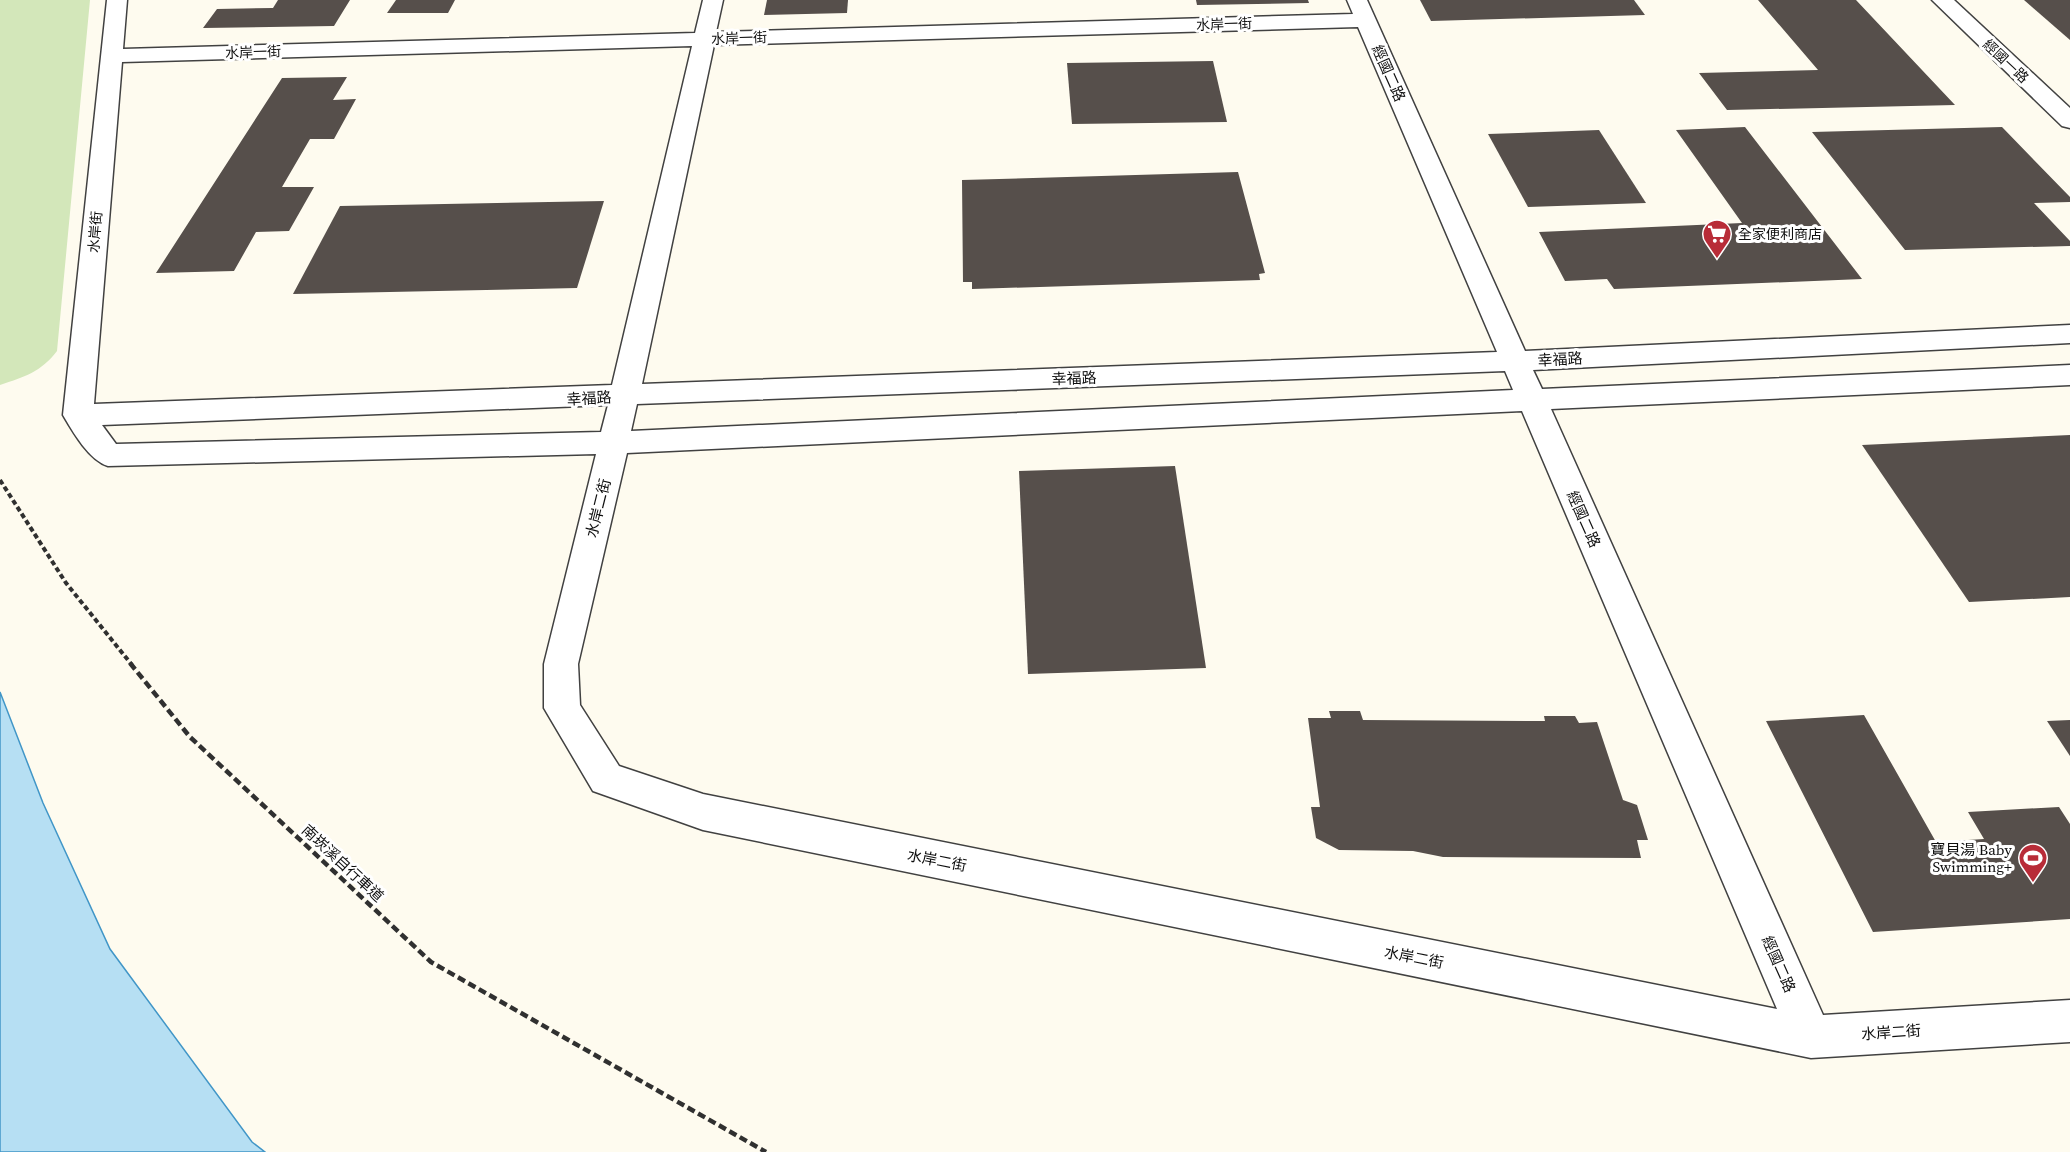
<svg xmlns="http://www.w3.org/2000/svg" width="2070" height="1152" viewBox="0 0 2070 1152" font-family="'Source Serif 4','Noto Sans TC',serif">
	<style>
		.green { fill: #d3e7ba }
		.water { fill: #b6dff3; stroke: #4196c7; stroke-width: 1.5 }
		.building { fill: #564f4b }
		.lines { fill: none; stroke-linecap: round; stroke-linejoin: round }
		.minor-casing { stroke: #414141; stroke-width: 3 }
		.path-far1 { stroke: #303030; stroke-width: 4; stroke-dasharray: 5 3; stroke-linecap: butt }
		.path { stroke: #303030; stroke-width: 4.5; stroke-dasharray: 8 4; stroke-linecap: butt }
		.minor { fill: #fff; fill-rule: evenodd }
		.labels { text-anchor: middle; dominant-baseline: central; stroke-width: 6; stroke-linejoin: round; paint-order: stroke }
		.far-street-label { font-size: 14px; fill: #0e0e0e; stroke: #fff }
		.far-poi-label { font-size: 14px; fill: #0e0e0e; stroke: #fff; text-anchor: start }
		.street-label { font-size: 15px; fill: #0e0e0e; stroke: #fff }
		.poi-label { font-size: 15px; fill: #0e0e0e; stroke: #fff; text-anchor: end }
	</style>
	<rect width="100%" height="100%" fill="#fefbef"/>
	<path class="green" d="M0,0H90L57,351C41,372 24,377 0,385Z"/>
	<path class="water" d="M0,692L43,803L110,949L252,1142L265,1152H0Z"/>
	<g class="building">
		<path d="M278,0H350L334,26L203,28L217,9L273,8Z"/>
		<path d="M396,0H455L448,13H387Z"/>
		<path d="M767,0H848L847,13L764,15Z"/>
		<path d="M1196,0H1308L1309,3L1197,5Z"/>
		<path d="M1420,0H1634L1645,15L1431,21Z"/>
		<path d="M1758,0H1856L1955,105L1727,110L1699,73L1818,70Z"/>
		<path d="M2024,0H2070V40Z"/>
		<path d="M1213,61L1227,122L1072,124L1067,63Z"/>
		<path d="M347,77L333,100L356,99L334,139H310L282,187H314L289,231L256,232L234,271L156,273L282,78Z"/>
		<path d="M1745,127L1862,279L1614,289L1607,279L1565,281L1539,232L1742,223L1676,130Z"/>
		<path d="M2002,127L2070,197V202L2034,203L2070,241V246L1905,250L1812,132Z"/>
		<path d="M1599,130L1646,203L1528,207L1488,134Z"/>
		<path d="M1238,172L1265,273L1259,274L1260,280L972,289V282H963L962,180Z"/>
		<path d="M604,201L577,288L293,294L340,206Z"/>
		<path d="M2070,435V597L1969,602L1862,445Z"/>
		<path d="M1175,466L1206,668L1028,674L1019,471Z"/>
		<path d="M1329,711H1360L1363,720L1545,721L1544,716H1575L1579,723L1597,722L1623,800L1637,805L1648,840H1637L1641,858L1443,857L1413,851L1339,850L1316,838L1311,807H1320L1308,718H1331Z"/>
		<path d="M1864,715L1936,842L1984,839L1968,812L2059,807L2070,824V919L1873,932L1766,721Z"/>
		<path d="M2070,720V756L2047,721Z"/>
	</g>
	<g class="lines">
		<g class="minor-casing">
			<g id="minor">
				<path d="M107,0H127L123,49L695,33L703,0H723L716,32L1353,14L1347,0H1367L1525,351L2070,325V343L1533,370L1542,389L2070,365V385L1551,409L1823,1015L2070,1000V1042L1811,1058L703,830L593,791L544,708V664L596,454L108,466C89,460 73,432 63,415ZM1358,27L1497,352L642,384L714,45ZM692,46L612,385L94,404L122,62ZM1505,371L1513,390L631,431L637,404ZM608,405L601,432L116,444L102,425ZM1522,411L1777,1009L703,794L619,766L580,705L578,664L627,453Z"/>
				<path d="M1932,0H1954L2070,108V128L2062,126Z"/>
			</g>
		</g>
		<path class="path-far1" d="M0,480L66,583L132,665"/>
		<path class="path" d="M130,663L190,737L431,962L766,1152"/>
		<use href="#minor" class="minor"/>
	</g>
	<defs>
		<g id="supermarket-pin" transform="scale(1.5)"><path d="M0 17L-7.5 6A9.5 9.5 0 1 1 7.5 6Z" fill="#b82c38" stroke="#fff"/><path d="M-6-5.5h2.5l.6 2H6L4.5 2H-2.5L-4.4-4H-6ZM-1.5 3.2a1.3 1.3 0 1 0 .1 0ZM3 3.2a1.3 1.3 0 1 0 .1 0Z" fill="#fff"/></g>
		<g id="stadium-pin" transform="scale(1.5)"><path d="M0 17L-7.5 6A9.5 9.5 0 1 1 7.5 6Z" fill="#b82c38" stroke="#fff"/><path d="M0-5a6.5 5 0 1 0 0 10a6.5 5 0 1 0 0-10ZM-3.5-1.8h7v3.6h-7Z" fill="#fff"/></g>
	</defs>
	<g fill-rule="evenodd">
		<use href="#supermarket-pin" x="1717" y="234"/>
		<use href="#stadium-pin" x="2033" y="858"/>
	</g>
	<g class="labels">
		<g class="far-street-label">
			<text transform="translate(1224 24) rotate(-2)">水岸一街</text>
			<text transform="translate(739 38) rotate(-2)">水岸一街</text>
			<text transform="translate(253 52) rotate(-2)">水岸一街</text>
			<text transform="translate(2006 61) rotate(43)">經國一路</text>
			<text transform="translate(95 232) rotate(-85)">水岸街</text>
		</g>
		<g class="far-poi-label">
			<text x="1738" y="234">全家便利商店</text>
		</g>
		<g class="street-label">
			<text transform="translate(1389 73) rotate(66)">經國二路</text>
			<text transform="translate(1560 359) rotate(-3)">幸福路</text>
			<text transform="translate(1074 378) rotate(-2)">幸福路</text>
			<text transform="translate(589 398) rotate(-3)">幸福路</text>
			<text transform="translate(598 508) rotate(-76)">水岸二街</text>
			<text transform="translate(1584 519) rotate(66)">經國二路</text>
			<text transform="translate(937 860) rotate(11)">水岸二街</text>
			<text transform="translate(343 863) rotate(43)">南崁溪自行車道</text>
			<text transform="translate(1414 957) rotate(11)">水岸二街</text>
			<text transform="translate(1779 964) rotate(66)">經國二路</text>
			<text transform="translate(1891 1032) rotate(-4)">水岸二街</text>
		</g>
		<g class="poi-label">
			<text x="2012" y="849">寶貝湯 Baby<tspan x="2012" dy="17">Swimming+</tspan></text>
		</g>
	</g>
</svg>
